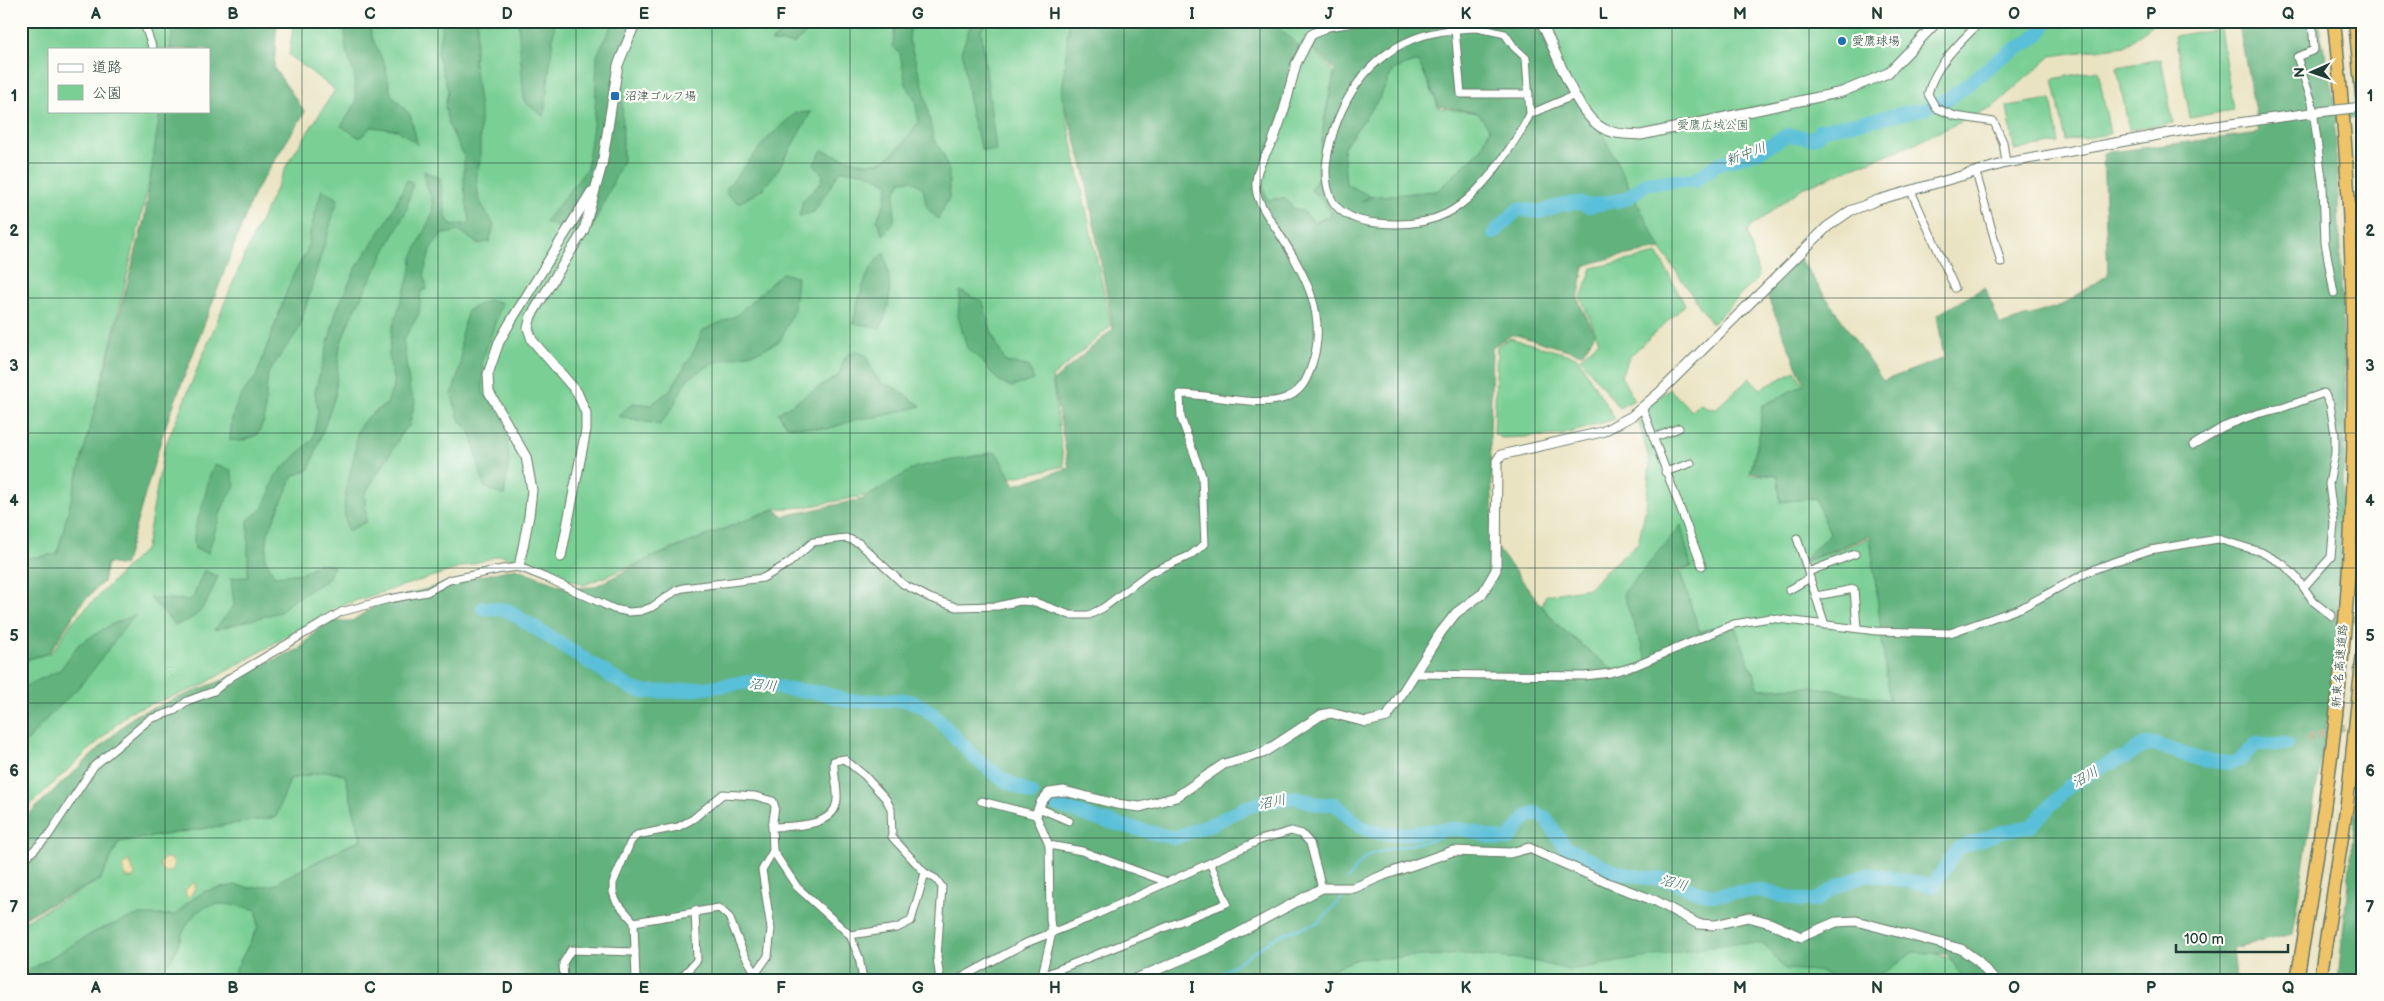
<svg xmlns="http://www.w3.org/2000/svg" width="2384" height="1001" viewBox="0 0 2384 1001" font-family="'Balsamiq Sans','Klee One',sans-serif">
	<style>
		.green { fill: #79cf94; stroke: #4c8664 }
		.forest { fill: #62b27e; stroke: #407859; fill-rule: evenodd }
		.sand { fill: #eeda9e; stroke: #868c69 }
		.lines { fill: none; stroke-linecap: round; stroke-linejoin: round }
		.stream { stroke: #5abfd8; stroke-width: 2.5 }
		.river { stroke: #5abfd8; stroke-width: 14 }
		.minor-tunnel { stroke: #c1c2a6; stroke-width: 7; stroke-dasharray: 7 3.5; stroke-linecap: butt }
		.minor-casing { stroke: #676; stroke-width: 9 }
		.tertiary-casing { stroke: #676; stroke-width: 11 }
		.motorway-casing { stroke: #676; stroke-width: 15 }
		.minor { stroke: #fff; stroke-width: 7 }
		.tertiary { stroke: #fff; stroke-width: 9 }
		.motorway { stroke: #efc469; stroke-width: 12 }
		.tertiary-bridge-casing { stroke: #676; stroke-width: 11; stroke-linecap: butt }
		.tertiary-bridge { stroke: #fff; stroke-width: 9 }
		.grid { fill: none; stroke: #1f3d34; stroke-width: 1; stroke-opacity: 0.55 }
		.poi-dot { fill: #1f6fb2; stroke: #fdfcf7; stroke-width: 2 }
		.labels { text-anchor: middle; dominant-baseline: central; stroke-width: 4.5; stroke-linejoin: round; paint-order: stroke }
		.poi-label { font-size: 12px; fill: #1f3d34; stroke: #fdfcf7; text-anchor: start }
		.park-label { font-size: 12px; fill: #36624c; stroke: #fdfcf7 }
		.street-label { font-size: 12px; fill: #1f3d34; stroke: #fdfcf7 }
		.water-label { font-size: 14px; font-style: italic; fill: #316465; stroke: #fdfcf7 }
		.neatline { fill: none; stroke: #1f3d34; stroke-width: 2 }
		.grid-label { font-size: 16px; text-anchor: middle; font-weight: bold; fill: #1f3d34 }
	</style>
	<rect width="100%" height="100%" fill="#fdfcf7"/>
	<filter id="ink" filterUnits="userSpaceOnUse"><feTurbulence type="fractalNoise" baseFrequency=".02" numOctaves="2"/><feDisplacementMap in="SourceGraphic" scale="10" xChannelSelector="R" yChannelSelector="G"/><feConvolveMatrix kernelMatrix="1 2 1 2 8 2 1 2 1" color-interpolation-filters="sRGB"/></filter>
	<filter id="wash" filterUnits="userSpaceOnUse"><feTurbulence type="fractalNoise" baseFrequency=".0096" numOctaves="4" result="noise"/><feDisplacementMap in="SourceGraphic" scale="20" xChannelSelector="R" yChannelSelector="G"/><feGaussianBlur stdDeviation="1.12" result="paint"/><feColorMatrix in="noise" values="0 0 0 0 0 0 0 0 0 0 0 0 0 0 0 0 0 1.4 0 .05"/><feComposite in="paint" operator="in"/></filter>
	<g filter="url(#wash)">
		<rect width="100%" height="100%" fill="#eae3c2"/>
		<g class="green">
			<path d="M21,21H181L176,49H49V111H164L151,174L97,402L125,562H21Z"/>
			<path d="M294,21H1071L1062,96L1111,326L1052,377L1064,466L991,482L857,497L805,507L774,509L584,585L501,555L339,606L199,687L131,711L33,802L21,816V654L26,660L52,652L72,622L146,548L164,449L245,254L288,163L335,90L289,55Z"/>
			<path d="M1275,21H1319L1318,30L1310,45L1334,73L1324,121L1319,175L1311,190L1325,202L1331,215L1315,223L1301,210L1294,209L1285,198L1267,200L1262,183L1273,24Z"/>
			<path d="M1466,21H2157L2125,46L2051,56L1994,106L1909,146L1802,188L1747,230L1759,277L1712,324L1645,226Z"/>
			<path d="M2220,28L2233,110L2190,118L2175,36Z"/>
			<path d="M2161,59L2173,123L2129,130L2117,67Z"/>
			<path d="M1410,62H1419L1439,108L1478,113L1490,128L1481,150L1437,191L1371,197L1345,184L1343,148L1374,106L1393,70Z"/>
			<path d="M2098,70L2110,134L2066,141L2053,79Z"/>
			<path d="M2051,99L2059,143L2014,150L2007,106Z"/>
			<path d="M1658,254L1685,305L1629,357L1621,376L1634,400L1619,408L1580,358L1599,341L1581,298L1592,268Z"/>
			<path d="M1510,338L1577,357L1615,419L1563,435L1502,438L1494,434L1497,346Z"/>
			<path d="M1795,371L1804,387L1762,406L1760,432L1750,474L1778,476L1780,502L1815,498L1830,533L1806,561L1871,538L1890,701L1812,687L1759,689L1735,628L1699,631L1680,571L1691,567L1680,526L1648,663L1616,673L1561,628L1542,606L1546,595L1590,588L1606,570L1638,543L1646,507L1650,462L1639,423L1644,409L1670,389L1691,411L1699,403L1706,407L1716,408L1750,378L1761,389Z"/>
			<path d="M326,771L345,775L361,839L281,880L257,909L258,927L234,973L233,980H21V923L100,880L119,842L275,817L280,796L290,779Z"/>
			<path d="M1532,937L1915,946L1991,974L1992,980H1300L1351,944Z"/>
		</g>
		<g class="forest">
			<path d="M174,21H277L274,68L305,112L254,193L163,433L124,566L107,563L103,582L82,603L49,653L26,660L21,654V559L57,554L145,216L160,111H209V49H170Z"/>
			<path d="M342,21H368L373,40L385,65L391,94L410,115L418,145L398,130L371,127L360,138L341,126L356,103L354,74L346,50L345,29Z"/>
			<path d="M443,21H478L474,63L480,110V161L476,176L479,200L494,225L489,242L477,244L461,231L442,234L432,246L424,272L427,289L421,291L419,314L403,340L410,391L415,401L409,426L403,431L391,453L365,493L366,522L348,531C339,503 349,480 355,452C357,443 355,434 360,426C367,416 377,410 387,404L394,384L389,355L392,329L411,270L412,258L433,212L432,199L426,184L424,171L440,178L446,217L452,226L470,223L464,186V156L448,124L445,106L448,91L437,53Z"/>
			<path d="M518,21H555L544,117L524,101Z"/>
			<path d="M614,21H644L622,56L623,161L592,228L566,231L545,222L587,169L595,111L597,55Z"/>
			<path d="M793,21H822L793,44L771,42Z"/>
			<path d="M895,21H911L909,40L924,89L933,138L943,154L949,171V198L938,219L927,208L923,188L911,180L901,181L895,193L894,222L883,235L877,220L885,201L888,183L865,172L840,171L814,212L799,216L803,200L821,183L823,175L814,164L822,150C839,156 871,171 887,158C900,149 909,134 919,122L915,100L906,84L900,54L893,46Z"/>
			<path d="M972,21H987L981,30L996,151L982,150L971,115L962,49Z"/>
			<path d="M1069,21H1275L1274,24L1299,46L1294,73L1265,161L1262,184L1267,200L1285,198L1294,209L1301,210L1315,223L1331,215L1325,202L1311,190L1318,177L1324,121L1335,71L1309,43L1319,29L1366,21H1529L1535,26L1577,99L1598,125L1661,249L1610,258L1584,266L1578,300L1595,334L1582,354L1516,335H1511L1492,347L1490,439L1494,544L1555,623L1616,673L1638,665L1649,666L1623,594L1681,525L1691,567L1679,569L1699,631L1734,624L1759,689L1815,687L1889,700L1870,536L1802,562L1830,533L1815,498L1780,502L1778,476L1751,472L1760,432L1762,406L1804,384L1764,288L1798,256L1883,381L1944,358L1937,315L1985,287L2000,325L2062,305L2108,275L2103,153L2259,133L2238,21H2318L2336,110L2363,107V117L2338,118L2335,126L2346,410L2336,669L2292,934L2233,948L2236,980H1965L1947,954L1913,952L1892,968L1869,979L1839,978L1816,971L1785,969L1764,944L1734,943L1569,970L1529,960L1467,954L1357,959L1304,980H233L234,973L258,927L257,910C214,899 194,900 178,945C174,956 168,967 156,972C151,974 143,974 137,975V980H21V975L96,931L137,915H176L187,903L205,891L235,885L251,888L278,884L281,880L361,839L345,775L326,771L290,779L276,817L119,842L100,880L21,919V821L135,715L298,650L326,621H352L382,601L442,585L516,568L566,588L594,587L652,557L774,509L784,516L863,499L916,467L996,452L1015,485L1069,468L1053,381L1113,329L1084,170L1062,96ZM1414,62H1419L1439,106L1478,113L1490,129L1481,150L1437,191L1371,197L1362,201L1370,196L1346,184L1343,148L1379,99L1393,70Z"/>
			<path d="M811,112L778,170L763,189L739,203L727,195V188L766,140L795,113Z"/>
			<path d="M407,180L413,183L406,211L351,317L340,345L335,396L309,470L293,476L268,533L265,559L274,576L303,573L319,563L334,566L328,579L292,601L280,612L214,630L234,606L231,578L248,577V520L263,508L276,475L313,439L318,411L315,392L337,309L356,268L389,218Z"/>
			<path d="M322,189L338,199L299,329L268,373L264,421L257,435L241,441L230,440C231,411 237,398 256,377L292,277L307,251L311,228Z"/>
			<path d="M884,253C891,278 893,305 880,328L853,323C858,302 865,267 884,253Z"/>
			<path d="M782,273L797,277L794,309L780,341L760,351L713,363L687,379L674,405L660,425L618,416L633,403L651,405L671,389L694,351L703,330L736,316Z"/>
			<path d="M960,291L983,302L991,331L1005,362L1028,366L1034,380L1011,387L998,380L980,359L967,348L958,316Z"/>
			<path d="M488,300L502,303L482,361L483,392L505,421L509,462L504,496L484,487L471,433L459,419L452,395L461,364V335L468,310Z"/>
			<path d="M852,351L866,355L872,371L881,383L893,387L921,406L882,416L857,419L828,429L787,426L778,413L839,375L844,359Z"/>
			<path d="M214,465L231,470L235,486L223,506L208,553L195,549C191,529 200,518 204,499C208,487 208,476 214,465Z"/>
			<path d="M204,570L218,577C207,602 204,617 175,625L150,598L189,600L193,598Z"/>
			<path d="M135,615C117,636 102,659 85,680C67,701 45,717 29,740L21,742V688L60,670L78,645L110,625Z"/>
			<path d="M2363,740V980H2338Z"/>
		</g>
		<g class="sand">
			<circle cx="167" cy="865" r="7"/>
			<path d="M129,860L135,875L133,878H127L122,867Z"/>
			<path d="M193,883L196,885L190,897H187L185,890Z"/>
		</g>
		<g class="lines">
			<g class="stream">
				<path d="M1348,879L1364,858L1373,853L1440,838L1445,831"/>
				<path d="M1211,980L1278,936L1319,922L1342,898"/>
			</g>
			<g class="river">
				<path d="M1937,104C1961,94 1981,72 2002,57C2013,50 2026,45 2035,37C2041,32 2044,28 2046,21"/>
				<path d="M1494,233L1518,209L1541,212L1563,204L1580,203L1588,206L1626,199L1649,182C1664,184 1679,179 1695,181L1717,164L1760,151L1787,135L1812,138L1817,136L1820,130L1926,109"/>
				<path d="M483,608L507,610L614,678L633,689L644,692L680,691L757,681L785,689L823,693L847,701L907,700L922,706L936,717L975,758L1002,779L1032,794"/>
				<path d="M1049,802L1096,819L1174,838L1214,823L1244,808L1264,802L1295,797L1317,804H1335C1344,811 1354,824 1365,829C1395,841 1427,828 1456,829C1475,829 1490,841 1509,839L1526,817L1536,813L1546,819L1566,848L1614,871L1639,877L1669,880L1699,892L1714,895L1759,890L1800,900H1817L1839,885L1869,874L1933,886L1958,848L2002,832L2031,826L2069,786L2103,766L2127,756L2144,745L2154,744L2202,760L2229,763L2239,761L2256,744H2287"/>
			</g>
		</g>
	</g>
	<g filter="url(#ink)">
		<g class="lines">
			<g class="minor-tunnel">
				<path d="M2332,616L2363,623"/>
				<path d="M2308,736L2363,723"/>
			</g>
			<g class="minor-casing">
				<g id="minor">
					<path d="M143,21L153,49"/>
					<path d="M1981,21C1960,43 1935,64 1928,94L1936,108L1955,116L1994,122L2003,142L2006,163"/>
					<path d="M2312,21L2314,50L2297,57L2312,102L2323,186L2325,243L2334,293"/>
					<path d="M1455,30L1461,94H1529"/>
					<path d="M1530,114L1526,58L1514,47L1505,34C1496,32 1485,29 1476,28C1468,28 1460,29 1453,30C1392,35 1353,74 1334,130C1327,153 1321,177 1332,200C1340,215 1360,222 1377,223C1435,229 1464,211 1498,165C1510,148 1521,133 1530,114L1575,95"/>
					<path d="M1976,172L2001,263"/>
					<path d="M1911,191L1955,288"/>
					<path d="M1642,407L1702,566"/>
					<path d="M1653,438L1679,428"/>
					<path d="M2193,445L2223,427L2256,414L2282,408L2324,393L2330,404L2335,435V453L2329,484L2334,523L2331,557L2304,587"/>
					<path d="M1665,472L1691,463"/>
					<path d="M1797,538L1825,625"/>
					<path d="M1808,572L1855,554"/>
					<path d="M1789,590L1810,578"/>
					<path d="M1816,596L1854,589L1857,628"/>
					<path d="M1415,674L1585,676L1610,673L1635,666L1734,624L1770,618L1876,631L1950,633L2021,608L2090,571L2116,561L2150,550L2218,539L2261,552L2283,564L2296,577L2314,602L2332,616"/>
					<path d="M981,801L1036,815L1049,845L1050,920L1052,933L1041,979"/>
					<path d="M1039,808L1069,821"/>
					<path d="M772,827C791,826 836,828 837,799C838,786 833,774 834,761L844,759L864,775L886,799L891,809L892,837L925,873L936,879L942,887L937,957L940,980"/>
					<path d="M1049,845L1082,851L1167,882"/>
					<path d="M21,863L48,836L94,766L150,719L174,711L187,701L214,691L231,677L341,612L389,599L427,592L449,580L502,569L519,567L549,579L614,609L629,612L641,611L652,607L677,590L683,588L763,578L789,563L813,542L846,538L859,543L903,584L930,598L956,607L998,606L1020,601L1035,602L1070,615H1089L1103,608L1149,573L1189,556L1205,544L1202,476L1181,418L1180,394C1210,394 1255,407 1282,399C1300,394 1307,381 1312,364C1329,314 1303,271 1277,230C1270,219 1260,207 1257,194C1252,174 1264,158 1273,141"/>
					<path d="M634,922L719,908L729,917L743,952L756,974"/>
					<path d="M850,935L897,928L911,921L925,873"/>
					<path d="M1042,976L1227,903L1210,863"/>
					<path d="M564,980L563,963L571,950L635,952"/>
					<path d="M636,980L634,922L616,901L613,892V883L631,841L637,835L678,827L693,819L723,794L755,796L773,801L775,807L772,827L773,851L797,887L850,935L859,957L863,980"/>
					<path d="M679,980L697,960L695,910"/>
					<path d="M751,980L768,956L771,929L762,870L773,851"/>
					<path d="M957,980L1026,943L1089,918L1260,840L1291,831L1302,834L1310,843L1322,888"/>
				</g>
			</g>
			<g class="tertiary-casing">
				<g id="tertiary">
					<path d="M1540,21C1558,51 1573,113 1604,129C1615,135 1629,134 1641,135L1842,92L1888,73L1938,21"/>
					<path d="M1273,141L1284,110L1296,64L1311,35L1328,26L1360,21"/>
					<path d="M561,557L586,430V413L577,392L532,340L528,328L531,316L584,230L602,165L618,65L636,21"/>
					<path d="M519,567L529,516L532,490L526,457L489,392L488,374L499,342L511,321L591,192"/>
					<path d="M1036,815L1041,802L1049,793L1064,791L1116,804L1140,807L1176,797L1224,764L1263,753L1321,715L1331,713L1366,722L1387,717L1441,632L1456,613L1482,594L1496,570L1497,461L1501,455L1602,432L1632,416L1660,392L1827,227L1850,211L1878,200L2006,163L2180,131L2318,112"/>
					<path d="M1133,980L1218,944L1322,888H1354L1384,875L1453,851L1510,853L1529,848L1610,884L1656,901L1698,924L1715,925L1748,917L1770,923L1801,937L1836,922L1856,921L1961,949L1978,961L1994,980"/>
				</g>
			</g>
			<g class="motorway-casing">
				<g id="motorway">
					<path d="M2355,21L2363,105"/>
					<path d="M2297,980C2323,829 2345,677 2351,524C2358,356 2352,188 2334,21"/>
					<path d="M2320,980L2347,804L2363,653"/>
				</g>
			</g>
			<use href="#minor" class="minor"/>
			<use href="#tertiary" class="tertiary"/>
			<use href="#motorway" class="motorway"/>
			<g class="tertiary-bridge-casing">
				<path id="tertiary-bridge" d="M2318,112L2363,107"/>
			</g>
			<use href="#tertiary-bridge" class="tertiary-bridge"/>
		</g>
	</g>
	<path class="grid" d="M165,21V49M302,21V980M438,21V980M576,21V980M712,21V980M850,21V980M986,21V980M1124,21V980M1260,21V980M1398,21V980M1535,21V980M1672,21V980M1809,21V980M1945,21V980M2082,21V980M2220,21V980M165,111V980M21,163H2363M21,298H2363M21,433H2363M21,568H2363M21,703H2363M21,838H2363"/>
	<g class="poi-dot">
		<circle cx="1842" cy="41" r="5"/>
		<rect x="610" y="91" width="10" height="10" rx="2.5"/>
	</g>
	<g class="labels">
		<g class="poi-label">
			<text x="1852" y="41">愛鷹球場</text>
			<text x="625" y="96">沼津ゴルフ場</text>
		</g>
		<g class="park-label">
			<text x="1713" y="125">愛鷹広域公園</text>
		</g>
		<g class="street-label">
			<text transform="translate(2340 666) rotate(-85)">新東名高速道路</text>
		</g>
		<g class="water-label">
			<text transform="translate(1746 154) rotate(-20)">新中川</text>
			<text transform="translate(763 685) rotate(6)">沼川</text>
			<text transform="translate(2085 777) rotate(-30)">沼川</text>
			<text transform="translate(1272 802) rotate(-12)">沼川</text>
			<text transform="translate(1674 883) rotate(15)">沼川</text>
		</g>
	</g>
	<rect width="2384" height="1001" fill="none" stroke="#fdfcf7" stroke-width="55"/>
	<rect x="48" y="48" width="162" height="65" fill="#fdfcf7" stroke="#a4b0a9"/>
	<rect x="58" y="64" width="25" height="8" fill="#ffffff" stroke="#a4b0a9"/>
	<text x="92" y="72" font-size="15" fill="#1f3d34">道路</text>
	<rect x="58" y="85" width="25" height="15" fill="#79cf94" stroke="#a4b0a9"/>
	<text x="92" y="98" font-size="15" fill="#1f3d34">公園</text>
	<g transform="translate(2312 72) rotate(268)" stroke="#fdfcf7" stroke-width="4" paint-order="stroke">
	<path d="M0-4L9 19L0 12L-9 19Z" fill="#1f3d34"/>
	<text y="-8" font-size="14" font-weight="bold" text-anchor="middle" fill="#1f3d34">N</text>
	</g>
	<path d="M2176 944v8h112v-8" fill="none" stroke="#1f3d34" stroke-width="2.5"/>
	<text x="2184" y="944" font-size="15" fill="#1f3d34" stroke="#fdfcf7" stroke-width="4" paint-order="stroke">100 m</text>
	<rect x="28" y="28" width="2328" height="946" class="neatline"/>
	<g class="grid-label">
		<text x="96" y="19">A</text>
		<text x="233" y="19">B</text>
		<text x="370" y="19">C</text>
		<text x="507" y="19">D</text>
		<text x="644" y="19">E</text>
		<text x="781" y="19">F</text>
		<text x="918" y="19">G</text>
		<text x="1055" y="19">H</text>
		<text x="1192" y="19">I</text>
		<text x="1329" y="19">J</text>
		<text x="1466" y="19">K</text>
		<text x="1603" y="19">L</text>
		<text x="1740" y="19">M</text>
		<text x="1877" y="19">N</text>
		<text x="2014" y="19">O</text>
		<text x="2151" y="19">P</text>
		<text x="2288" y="19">Q</text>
		<text x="14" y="101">1</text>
		<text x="2370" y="101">1</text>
		<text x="14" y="236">2</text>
		<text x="2370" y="236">2</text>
		<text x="14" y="371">3</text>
		<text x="2370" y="371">3</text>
		<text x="14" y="506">4</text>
		<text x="2370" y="506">4</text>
		<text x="14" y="641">5</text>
		<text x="2370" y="641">5</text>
		<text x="14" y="776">6</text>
		<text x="2370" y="776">6</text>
		<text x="14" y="912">7</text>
		<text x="2370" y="912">7</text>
		<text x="96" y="993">A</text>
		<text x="233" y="993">B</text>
		<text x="370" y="993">C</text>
		<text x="507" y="993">D</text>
		<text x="644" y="993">E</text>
		<text x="781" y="993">F</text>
		<text x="918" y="993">G</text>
		<text x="1055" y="993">H</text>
		<text x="1192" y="993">I</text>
		<text x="1329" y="993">J</text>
		<text x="1466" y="993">K</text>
		<text x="1603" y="993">L</text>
		<text x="1740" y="993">M</text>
		<text x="1877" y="993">N</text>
		<text x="2014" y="993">O</text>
		<text x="2151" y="993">P</text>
		<text x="2288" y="993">Q</text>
	</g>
</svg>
